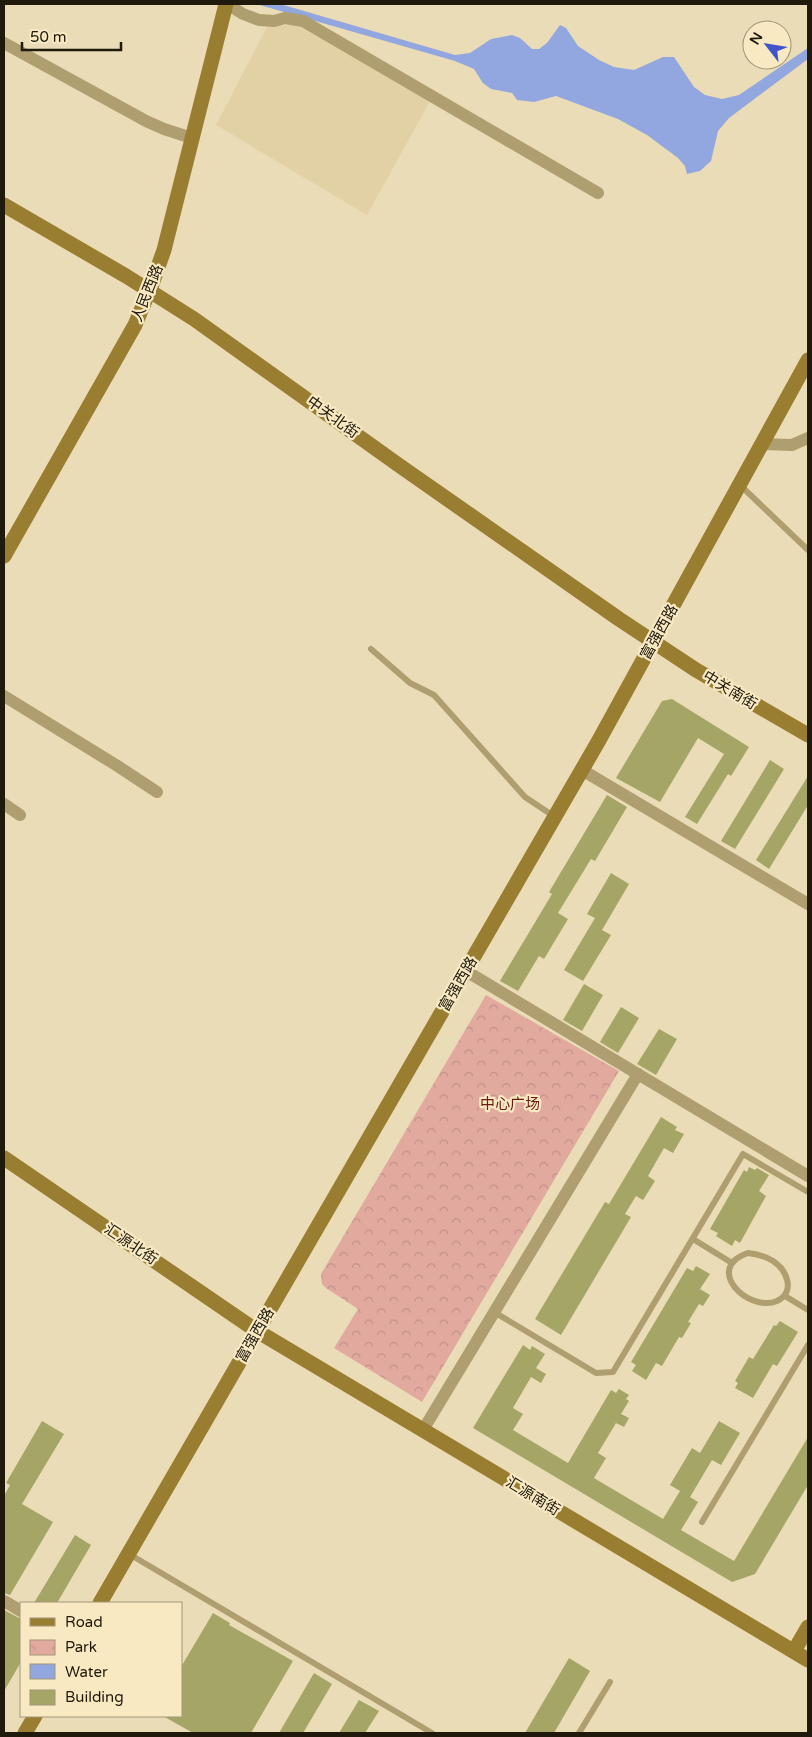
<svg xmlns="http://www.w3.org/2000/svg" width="812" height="1737" viewBox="0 0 812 1737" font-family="'Varela Round','Noto Sans SC',sans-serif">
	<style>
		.built { fill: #e2d1a4 }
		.park { fill: url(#park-crowns) }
		.water { fill: #92a6e0 }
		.building { fill: #a5a665 }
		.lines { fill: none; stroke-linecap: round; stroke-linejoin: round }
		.lane { stroke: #af9e6f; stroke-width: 6 }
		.street { stroke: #af9e6f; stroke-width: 12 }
		.secondary { stroke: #997e31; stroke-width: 15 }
		.labels { text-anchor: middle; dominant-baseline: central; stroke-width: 4.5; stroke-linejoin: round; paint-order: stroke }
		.street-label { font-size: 15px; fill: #1f1a0c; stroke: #f8e9c3 }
		.park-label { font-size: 15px; fill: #6e1b13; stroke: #f8e9c3 }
	</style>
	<defs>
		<pattern id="park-crowns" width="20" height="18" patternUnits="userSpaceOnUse" patternTransform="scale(1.25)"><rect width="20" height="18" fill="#e2a99f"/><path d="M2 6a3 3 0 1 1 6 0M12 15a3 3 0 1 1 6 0" fill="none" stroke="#c19188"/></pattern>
	</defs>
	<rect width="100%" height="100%" fill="#eadcb6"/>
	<path class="built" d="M295,24L430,101L367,215L216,125L267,27Z"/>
	<path class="park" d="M486,995L619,1071L422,1402L334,1348L358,1309L326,1288L322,1284L321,1274Z"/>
	<path class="water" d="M256,4H280L455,55L470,53L491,39L512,35L520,38L532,49H539L547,43L560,25L566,28L578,46L599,60L614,67L634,70L663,57H674L694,87L705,95L722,99L739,95L808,48V59L729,118L718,131L711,161L700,171L687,174L685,166L678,158L647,135L618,119L556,96L534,102L517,100L512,93L491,89L483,83L474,69L455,61Z"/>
	<g class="building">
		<path d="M672,699L749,747L731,776L728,774L697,824L685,817L724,754L698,738L660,802L616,778L662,701Z"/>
		<path d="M770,760L784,769L735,849L721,841Z"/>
		<path d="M808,776V805L769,869L756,860Z"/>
		<path d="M607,795L627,807L595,861L591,859L558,913L568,919L544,959L539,956L518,991L500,981L552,894L549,892Z"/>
		<path d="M611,873L629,884L602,930L611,935L583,981L564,970L595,918L587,914Z"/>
		<path d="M584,984L603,995L582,1031L563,1020Z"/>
		<path d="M621,1007L639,1018L618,1053L600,1042Z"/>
		<path d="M659,1029L677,1039L656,1075L637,1064Z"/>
		<path d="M661,1117L677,1127L675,1130L684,1134L673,1153L664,1148L648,1176L655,1181L643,1200L636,1196L625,1214L631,1217L561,1335L535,1319L605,1202L609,1204Z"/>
		<path d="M749,1167L755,1170L757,1168L769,1175L759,1191L766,1196L740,1243L735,1240L732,1246L716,1236L718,1233L710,1229L744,1170L747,1172Z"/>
		<path d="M696,1266L710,1274L700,1289L710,1295L703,1306L699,1304L688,1322L691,1323L682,1338L679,1337L662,1366L656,1363L646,1380L632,1371L636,1365L631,1362L687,1268L693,1271Z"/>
		<path d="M780,1321L798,1332L777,1366L773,1364L753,1398L735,1388L738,1383L735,1381L749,1357L753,1359L774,1325L776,1326Z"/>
		<path d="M523,1345L530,1350L532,1346L545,1354L536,1368L546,1374L541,1383L531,1377L513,1408L523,1414L513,1430L568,1463L611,1390L616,1393L619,1389L629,1395L626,1399L629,1401L621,1414L629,1418L624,1427L616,1423L598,1453L606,1458L594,1478L663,1519L680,1491L670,1485L692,1448L700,1453L719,1421L740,1433L721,1465L712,1460L690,1497L698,1502L681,1530L734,1561L808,1437V1485L755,1574L732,1582L473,1428Z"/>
		<path d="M42,1421L64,1434L22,1504L53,1522L10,1595L4,1593V1496L10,1485L6,1483Z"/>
		<path d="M75,1535L91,1545L57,1603H34Z"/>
		<path d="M4,1610L21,1619V1662L4,1691Z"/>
		<path d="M213,1613L230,1623L229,1625L293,1661L251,1733H193L163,1716H181V1667Z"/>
		<path d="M569,1658L590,1671L554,1733H525Z"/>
		<path d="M314,1673L332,1684L303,1733H279Z"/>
		<path d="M359,1700L379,1711L365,1733H339Z"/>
	</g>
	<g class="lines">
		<g class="lane">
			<path d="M740,485L808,550"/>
			<path d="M371,649L410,683L434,695L525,797L555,817"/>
			<path d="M693,1239L732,1263"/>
			<path d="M748,1253C757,1254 765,1256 773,1261C787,1270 796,1292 777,1301C748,1313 703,1268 748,1253Z"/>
			<path d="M785,1296L808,1310"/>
			<path d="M494,1312L596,1373L613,1372L743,1154L808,1192"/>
			<path d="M702,1522L808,1345"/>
			<path d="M129,1554L432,1733"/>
			<path d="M579,1733L610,1682"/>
		</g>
		<g class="street">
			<path d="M227,4L243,14L259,20L274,21L285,18L303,21L598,193"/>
			<path d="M4,43L146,121L164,129L192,138"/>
			<path d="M763,444L792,445L808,438"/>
			<path d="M4,696L116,765L157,792"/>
			<path d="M582,770L808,904"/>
			<path d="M4,804L20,815"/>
			<path d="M466,971L808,1176"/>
			<path d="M423,1430L638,1074"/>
			<path d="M4,1601L21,1611"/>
		</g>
		<g class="secondary">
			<path d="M4,205L126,276L194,319L400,466L619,619L696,670L808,735"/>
			<path d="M4,556L135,325L152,284L164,250L226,4"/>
			<path d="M4,1158L257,1331L808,1660"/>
			<path d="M100,1603L598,742L808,360"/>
			<path d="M794,1651L808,1627"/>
			<path d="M25,1733L35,1716"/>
		</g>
	</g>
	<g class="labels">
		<g class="street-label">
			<text transform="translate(147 293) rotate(-68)">人民西路</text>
			<text transform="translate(333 417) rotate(36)">中关北街</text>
			<text transform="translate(659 632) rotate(-61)">富强西路</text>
			<text transform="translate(730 690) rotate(31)">中关南街</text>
			<text transform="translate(458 984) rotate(-60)">富强西路</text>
			<text transform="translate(131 1244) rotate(34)">汇源北街</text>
			<text transform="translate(255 1335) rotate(-60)">富强西路</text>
			<text transform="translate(533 1496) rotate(31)">汇源南街</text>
		</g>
		<g class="park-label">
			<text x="510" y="1104">中心广场</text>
		</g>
	</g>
	<rect width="812" height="1737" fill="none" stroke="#1f1a0c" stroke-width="10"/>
	<rect x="20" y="1602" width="162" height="115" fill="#f8e9c3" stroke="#a1967a"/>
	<rect x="30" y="1618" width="25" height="8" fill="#997e31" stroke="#a1967a"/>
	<text x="65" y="1627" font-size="15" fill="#1f1a0c">Road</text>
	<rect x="30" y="1640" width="25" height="15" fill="url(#park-crowns)" stroke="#a1967a"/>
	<text x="65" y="1652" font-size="15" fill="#1f1a0c">Park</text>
	<rect x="30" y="1664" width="25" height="15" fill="#92a6e0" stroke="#a1967a"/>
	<text x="65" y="1677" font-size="15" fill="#1f1a0c">Water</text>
	<rect x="30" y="1690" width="25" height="15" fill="#a5a665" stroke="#a1967a"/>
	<text x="65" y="1702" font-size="15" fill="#1f1a0c">Building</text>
	<g transform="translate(767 45) rotate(301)"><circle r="24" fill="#f8e9c3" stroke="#a1967a"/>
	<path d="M0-4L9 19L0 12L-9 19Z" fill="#3e56c9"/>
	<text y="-8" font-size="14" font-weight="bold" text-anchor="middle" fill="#1f1a0c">N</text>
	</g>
	<path d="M22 42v8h99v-8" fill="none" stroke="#1f1a0c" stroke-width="2.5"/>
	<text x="30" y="42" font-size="15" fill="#1f1a0c" stroke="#f8e9c3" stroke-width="4" paint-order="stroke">50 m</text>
</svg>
